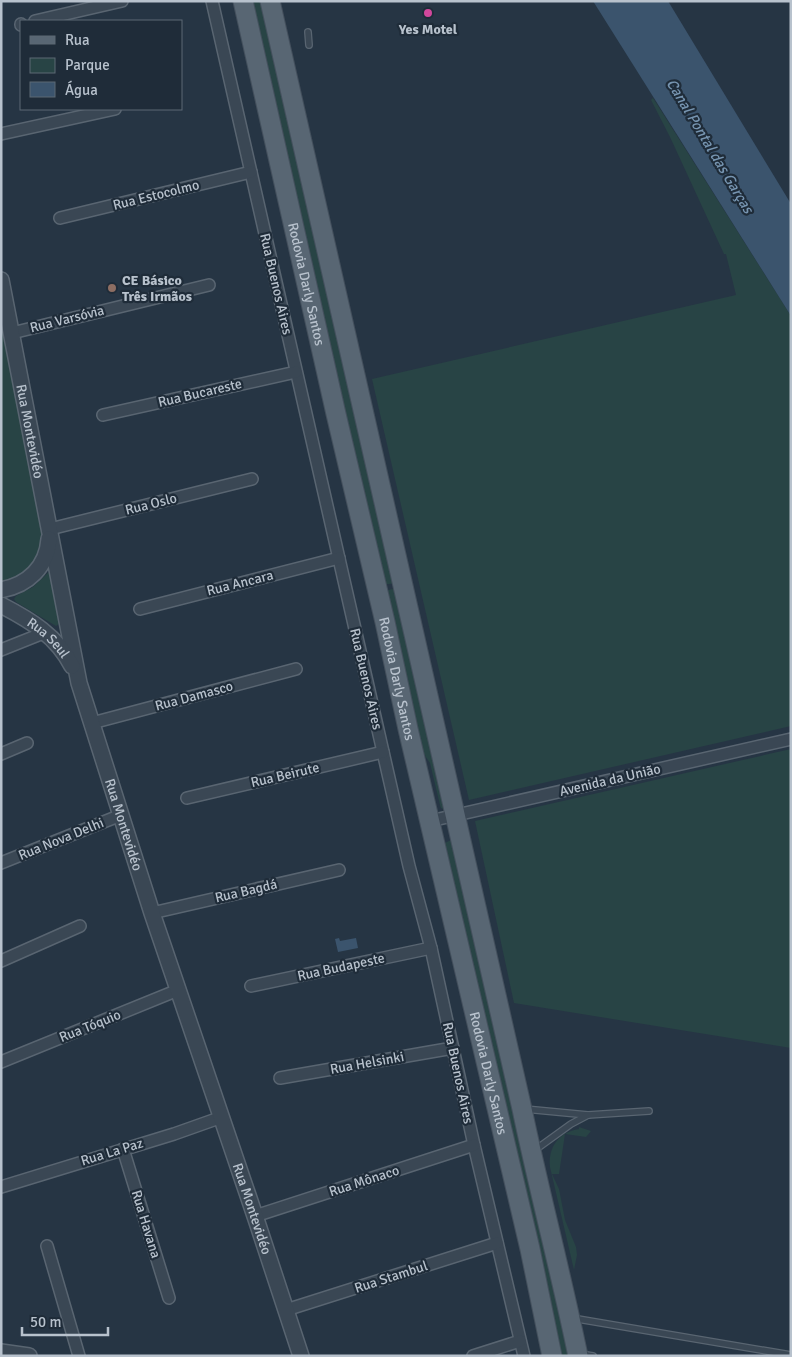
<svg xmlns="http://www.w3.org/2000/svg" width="792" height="1357" viewBox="0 0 792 1357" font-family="Signika,sans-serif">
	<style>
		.green { fill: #284445 }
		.water { fill: #3b546d }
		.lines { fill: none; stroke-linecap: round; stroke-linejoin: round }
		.service-casing { stroke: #596571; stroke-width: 8 }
		.minor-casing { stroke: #596571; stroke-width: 14 }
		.tertiary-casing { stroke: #596571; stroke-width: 18 }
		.primary-casing { stroke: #44505d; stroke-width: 21 }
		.service { stroke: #3a4754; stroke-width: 5.5 }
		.minor { stroke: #3a4754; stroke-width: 11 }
		.tertiary { stroke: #3a4754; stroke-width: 15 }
		.primary { stroke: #586673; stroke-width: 19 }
		.hotel-dot { fill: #d1479c; stroke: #1f2c39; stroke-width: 2 }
		.education-dot { fill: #8d6e63; stroke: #1f2c39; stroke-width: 2 }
		.labels { text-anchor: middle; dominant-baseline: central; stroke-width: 4.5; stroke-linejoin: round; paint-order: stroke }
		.poi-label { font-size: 14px; font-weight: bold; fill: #b8c2cd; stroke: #1f2c39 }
		.street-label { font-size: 14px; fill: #b8c2cd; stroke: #1f2c39 }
		.water-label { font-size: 15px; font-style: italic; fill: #7795b1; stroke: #1f2c39 }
	</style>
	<rect width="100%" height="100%" fill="#263544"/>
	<g class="green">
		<path d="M251,1H263L395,583L383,585Z"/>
		<path d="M653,98L791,316V726L469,800L372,379L736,295L726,254H724L670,137L651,100Z"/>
		<path d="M1,320L41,524C43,554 32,576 1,582Z"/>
		<path d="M49,572H51L60,623L56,626L16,602L14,599L16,596L33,587Z"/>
		<path d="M397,588L445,810L441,808L440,805L430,763L421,750L384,591Z"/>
		<path d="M791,749V1048L514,1003L475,821Z"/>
		<path d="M451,840L569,1356H559L443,844Z"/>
		<path d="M579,1127L591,1131L586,1137L565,1134L559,1174H552L559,1189L565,1220L576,1247L577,1255L574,1270L550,1167C548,1147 559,1132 579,1129Z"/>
	</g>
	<g class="water">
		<path d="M593,1H668L791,204V316Z"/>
		<path d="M339,938L340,941L356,938L358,948L338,952L335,939Z"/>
	</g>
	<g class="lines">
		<g class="service-casing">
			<g id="service">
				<path d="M308,32L309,45"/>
				<path d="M525,1109L588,1115"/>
				<path d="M535,1150L571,1124L588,1115L649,1111"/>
				<path d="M572,1318L791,1355"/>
				<path d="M580,1354L593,1356"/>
			</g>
		</g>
		<g class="minor-casing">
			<g id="minor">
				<path d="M212,1L409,866L431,948L474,1145L524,1356"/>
				<path d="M35,21L122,1"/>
				<path d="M21,25V24"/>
				<path d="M1,134L115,109"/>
				<path d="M60,218L251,172"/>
				<path d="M12,333L209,285"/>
				<path d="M103,415L296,372"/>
				<path d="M50,529L252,479"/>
				<path d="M140,609L339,558"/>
				<path d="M1,650L46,632"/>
				<path d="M92,723L296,669"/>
				<path d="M1,754L27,743"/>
				<path d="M187,798L383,752"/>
				<path d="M430,821L791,739"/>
				<path d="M1,863L121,815"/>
				<path d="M152,913L339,870"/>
				<path d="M1,961L80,926"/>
				<path d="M251,986L431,948"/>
				<path d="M1,1062L178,990"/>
				<path d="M280,1078L453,1048"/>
				<path d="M123,1149L169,1298"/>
				<path d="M1,1187L174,1134L222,1117"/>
				<path d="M255,1216L474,1145"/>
				<path d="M47,1246L79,1356"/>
				<path d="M286,1310L497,1243"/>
				<path d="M473,1356L520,1341"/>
			</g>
		</g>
		<g class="tertiary-casing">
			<g id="tertiary">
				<path id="s1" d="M1,280L79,683L152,913L255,1216L301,1356"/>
				<path d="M1,590C28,585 47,567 49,539"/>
				<path id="s2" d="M1,605C30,620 57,636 72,666"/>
				<path d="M1,1352L29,1356"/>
			</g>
		</g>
		<g class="primary-casing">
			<g id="primary">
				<path id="s3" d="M243,1L336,414L385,622L408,729L530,1249L552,1356"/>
				<path d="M270,1L522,1109C539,1191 561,1273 578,1356"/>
			</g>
		</g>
		<use href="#service" class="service"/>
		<use href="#minor" class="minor"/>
		<use href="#tertiary" class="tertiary"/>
		<use href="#primary" class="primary"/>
	</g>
	<circle class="hotel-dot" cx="428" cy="13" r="5"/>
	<circle class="education-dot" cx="112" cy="288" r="5"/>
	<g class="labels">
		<g class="poi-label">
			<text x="428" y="29">Yes Motel</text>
			<text x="122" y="280" text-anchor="start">CE Básico<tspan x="122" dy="16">Três Irmãos</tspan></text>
		</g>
		<g class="street-label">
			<text transform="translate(156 195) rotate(-14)">Rua Estocolmo</text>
			<text transform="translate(276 284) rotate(77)">Rua Buenos Aires</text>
			<text stroke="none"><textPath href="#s3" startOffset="290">Rodovia Darly Santos</textPath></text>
			<text transform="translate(67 319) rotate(-14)">Rua Varsóvia</text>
			<text transform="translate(200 393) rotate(-13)">Rua Bucareste</text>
			<text stroke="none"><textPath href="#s1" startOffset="154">Rua Montevidéo</textPath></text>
			<text transform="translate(151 504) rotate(-14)">Rua Oslo</text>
			<text transform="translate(240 583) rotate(-14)">Rua Ancara</text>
			<text stroke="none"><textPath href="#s2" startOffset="58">Rua Seul</textPath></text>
			<text transform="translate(366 679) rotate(77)">Rua Buenos Aires</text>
			<text stroke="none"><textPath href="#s3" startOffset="695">Rodovia Darly Santos</textPath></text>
			<text transform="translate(194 696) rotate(-15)">Rua Damasco</text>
			<text transform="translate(285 775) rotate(-13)">Rua Beirute</text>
			<text transform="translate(610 780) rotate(-13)">Avenida da União</text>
			<text stroke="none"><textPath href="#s1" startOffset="559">Rua Montevidéo</textPath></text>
			<text transform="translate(61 839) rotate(-22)">Rua Nova Delhi</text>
			<text transform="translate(246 891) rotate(-13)">Rua Bagdá</text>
			<text transform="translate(341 967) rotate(-12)">Rua Budapeste</text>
			<text transform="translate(90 1026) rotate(-22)">Rua Tóquio</text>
			<text transform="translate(367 1063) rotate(-10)">Rua Helsinki</text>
			<text transform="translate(458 1073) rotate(78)">Rua Buenos Aires</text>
			<text stroke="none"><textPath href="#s3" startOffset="1100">Rodovia Darly Santos</textPath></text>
			<text transform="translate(112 1152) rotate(-17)">Rua La Paz</text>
			<text transform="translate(364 1181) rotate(-18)">Rua Mônaco</text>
			<text stroke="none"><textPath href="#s1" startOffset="964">Rua Montevidéo</textPath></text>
			<text transform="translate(146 1224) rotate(73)">Rua Havana</text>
			<text transform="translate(391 1277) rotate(-18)">Rua Stambul</text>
		</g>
		<g class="water-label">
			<text transform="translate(710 146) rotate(59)">Canal Pontal das Garças</text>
		</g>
	</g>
	<rect width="792" height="1357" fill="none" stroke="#b8c2cd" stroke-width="5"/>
	<rect x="20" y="20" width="162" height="90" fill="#1f2c39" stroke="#5c6874"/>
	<rect x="30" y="36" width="25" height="8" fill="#586673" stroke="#5c6874"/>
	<text x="65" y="45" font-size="15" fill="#b8c2cd">Rua</text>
	<rect x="30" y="58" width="25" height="15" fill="#284445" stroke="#5c6874"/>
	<text x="65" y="70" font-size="15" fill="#b8c2cd">Parque</text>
	<rect x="30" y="82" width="25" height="15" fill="#3b546d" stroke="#5c6874"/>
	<text x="65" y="95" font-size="15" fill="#b8c2cd">Água</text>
	<path d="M22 1327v8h86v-8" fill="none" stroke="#b8c2cd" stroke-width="2.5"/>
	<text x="30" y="1327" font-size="15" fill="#b8c2cd" stroke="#1f2c39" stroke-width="4" paint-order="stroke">50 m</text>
</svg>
